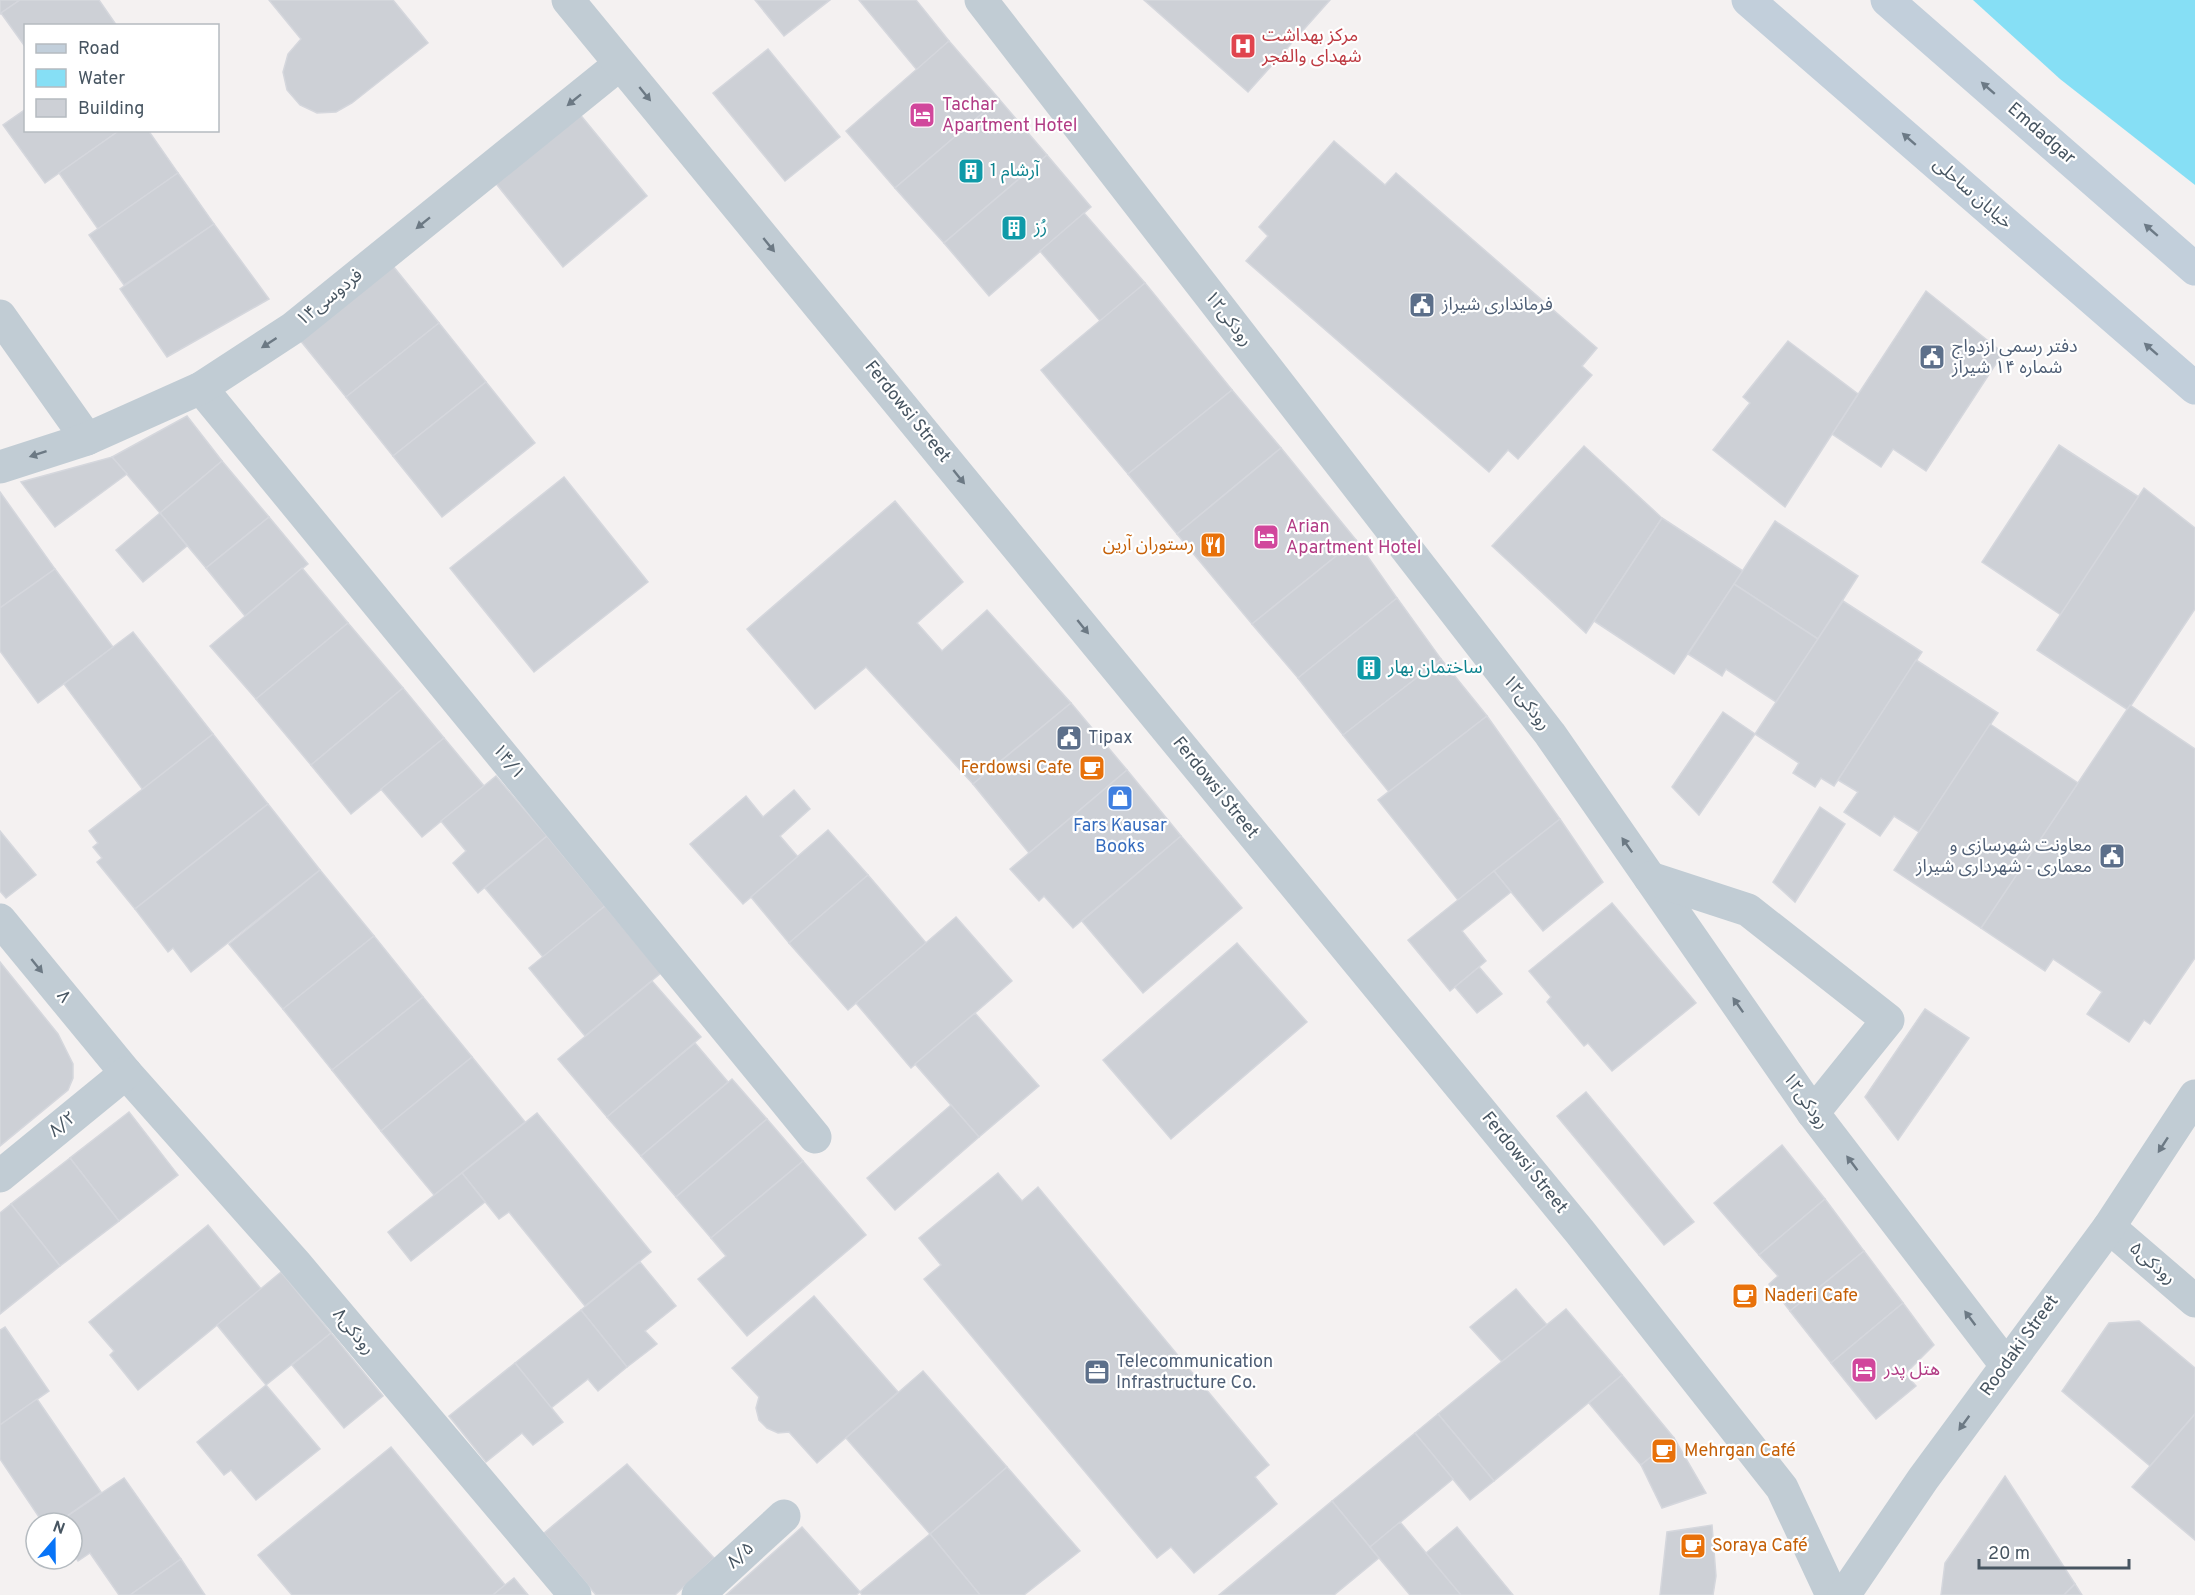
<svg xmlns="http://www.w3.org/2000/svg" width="2195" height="1595" viewBox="0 0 2195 1595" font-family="Overpass,'Noto Sans Arabic',sans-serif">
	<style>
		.water { fill: #86dff5 }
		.building { fill: #cdd0d6; stroke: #d5d7dd; stroke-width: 1.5 }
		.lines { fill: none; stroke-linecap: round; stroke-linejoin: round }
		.minor { stroke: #c1ccd4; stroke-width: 33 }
		.tertiary { stroke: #c1ccd4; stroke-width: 33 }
		.secondary { stroke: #c2cfdb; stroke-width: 33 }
		.oneway { fill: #6c7a86 }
		.oneway2 { fill: #6c7984 }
		.labels { text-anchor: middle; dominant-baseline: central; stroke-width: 4.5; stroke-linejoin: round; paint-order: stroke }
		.health-label { font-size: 18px; fill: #be3a42; stroke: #fff; text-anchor: start }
		.hotel-label { font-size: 18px; fill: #b23c85; stroke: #fff; text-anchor: start }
		.street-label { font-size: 18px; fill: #475561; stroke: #fff }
		.culture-label { font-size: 18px; fill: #0d838f; stroke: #fff; text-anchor: start }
		.service-label { font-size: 18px; fill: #4e5e75; stroke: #fff; text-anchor: start }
		.food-label { font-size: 18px; fill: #c56008; stroke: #fff; text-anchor: start }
		.shop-label { font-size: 18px; fill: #366cbe; stroke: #fff }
	</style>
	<rect width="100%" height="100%" fill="#f4f1f1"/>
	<path class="water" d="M1973,0H2195V185L2060,79Z"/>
	<g class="building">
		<path d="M0,0H20L0,14Z"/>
		<path d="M20,0H99L117,26H26V48L1,13Z"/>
		<path d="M269,0H393L428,43L352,103L336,112L317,113L300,105L287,90L283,72L288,54L301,39Z"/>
		<path d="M755,0H830L784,36Z"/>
		<path d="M859,0H916L949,41L917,70Z"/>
		<path d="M1144,0H1330L1248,92Z"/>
		<path d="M949,41L999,99L895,188L846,131Z"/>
		<path d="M768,49L840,137L785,181L713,93Z"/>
		<path d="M999,99L1047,155L944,243L895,188Z"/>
		<path d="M26,109V130H120L45,183L3,125Z"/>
		<path d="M578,112L647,196L563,267L494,181Z"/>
		<path d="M120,130H148L178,173L98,229L59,173Z"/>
		<path d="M1334,141L1385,185L1396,173L1597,348L1582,366L1592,375L1518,459L1508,450L1489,472L1246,261L1268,236L1259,227Z"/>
		<path d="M1047,155L1091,207L989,296L944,243Z"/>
		<path d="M178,173L214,224L124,285L89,235Z"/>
		<path d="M1084,213L1145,283L1101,322L1040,251Z"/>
		<path d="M214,224L269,299L167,357L120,289Z"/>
		<path d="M393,266L439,323L346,397L300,340Z"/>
		<path d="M1145,283L1232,390L1128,474L1041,370Z"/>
		<path d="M1926,291L2003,353L1926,471L1893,449L1881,467L1832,434Z"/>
		<path d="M439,323L486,382L393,456L346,397Z"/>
		<path d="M1788,341L1858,394L1785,507L1713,450L1750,403L1743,397Z"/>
		<path d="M486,382L535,443L442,517L393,456Z"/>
		<path d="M1232,390L1281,448L1177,534L1128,474Z"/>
		<path d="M187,416L222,461L160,513L112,457Z"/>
		<path d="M2059,445L2139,497L2061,615L1982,562Z"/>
		<path d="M1584,446L1662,518L1586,633L1492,546Z"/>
		<path d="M1281,448L1356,540L1252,624L1177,534Z"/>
		<path d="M112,457L127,474L55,527L21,482Z"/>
		<path d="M222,461L269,517L206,568L160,513Z"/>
		<path d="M564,477L648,582L534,672L450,568Z"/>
		<path d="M2144,488L2195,528V609L2128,710L2037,650Z"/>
		<path d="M0,492L55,569L0,608Z"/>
		<path d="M895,501L963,582L917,623L942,651L987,610L1071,703L973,784L866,667L815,709L747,629Z"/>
		<path d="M160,513L187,546L143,582L116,550Z"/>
		<path d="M269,517L308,564L245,616L206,568Z"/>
		<path d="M1662,518L1743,571L1674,674L1594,621Z"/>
		<path d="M1775,521L1858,576L1818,639L1734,584Z"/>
		<path d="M1356,540L1397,598L1298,678L1252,624Z"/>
		<path d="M302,568L348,623L256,699L210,646Z"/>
		<path d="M55,569L113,647L38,703L0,651V608Z"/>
		<path d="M1734,584L1818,639L1776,702L1726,669L1722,676L1688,654Z"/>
		<path d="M1397,598L1441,659L1343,735L1298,678Z"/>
		<path d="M1843,601L1922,652L1834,786L1821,778L1815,787L1793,773L1799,763L1755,734Z"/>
		<path d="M348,623L403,688L311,765L256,699Z"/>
		<path d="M133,632L213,734L143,790L64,684Z"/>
		<path d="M1441,659L1487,716L1389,792L1343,735Z"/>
		<path d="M1916,660L1998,713L1919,832L1894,816L1880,836L1844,812L1858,792L1838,780Z"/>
		<path d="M403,688L444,738L351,814L311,765Z"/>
		<path d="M1071,703L1127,770L1029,853L973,784Z"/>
		<path d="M2130,705L2195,749V958L2150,1024L2144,1020L2129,1042L2087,1014L2102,992L2053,959L2045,971L1981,928Z"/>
		<path d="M1723,712L1755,734L1699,815L1672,787Z"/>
		<path d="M1487,716L1560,819L1458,900L1378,800Z"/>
		<path d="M1990,724L2078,783L1981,928L1894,870Z"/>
		<path d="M213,734L268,804L135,909L97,862L102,858L93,847L98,843L89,831Z"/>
		<path d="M444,738L484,786L422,837L381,789Z"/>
		<path d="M1127,770L1181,836L1073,928L1044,896L1039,901L1010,869Z"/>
		<path d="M496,776L547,836L478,893L453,863L466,851L441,821Z"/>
		<path d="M794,790L810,809L780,836L798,857L743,904L690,844L746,796L763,817Z"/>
		<path d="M268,804L320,870L191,972L173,948L168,952L135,909Z"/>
		<path d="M1820,807L1845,824L1795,902L1773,882Z"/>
		<path d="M1560,819L1603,882L1543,931L1494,871Z"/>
		<path d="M828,830L868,875L789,943L751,897Z"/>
		<path d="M0,831L36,875L6,898L0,891Z"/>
		<path d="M547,836L605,906L543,957L485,888Z"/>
		<path d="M1181,836L1242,908L1143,993L1082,921Z"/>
		<path d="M320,870L374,936L283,1009L229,944Z"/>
		<path d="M1494,871L1511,892L1462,931L1486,961L1450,991L1408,940Z"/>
		<path d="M868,875L926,943L848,1010L789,943Z"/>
		<path d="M1612,903L1696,1003L1612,1071L1588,1043L1584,1046L1547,1002L1551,997L1529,971Z"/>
		<path d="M605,906L661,973L585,1036L529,968Z"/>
		<path d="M956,917L1012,981L911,1068L856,1003Z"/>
		<path d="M374,936L423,997L332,1070L283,1009Z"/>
		<path d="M1237,943L1307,1022L1171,1139L1103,1060Z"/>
		<path d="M0,962L58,1034L73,1064V1078L68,1090L0,1146Z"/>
		<path d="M1479,967L1502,994L1477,1013L1455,987Z"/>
		<path d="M652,981L701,1037L607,1117L558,1059Z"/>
		<path d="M423,997L472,1057L381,1131L332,1070Z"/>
		<path d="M1925,1009L1969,1038L1898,1140L1865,1097Z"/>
		<path d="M975,1013L1039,1086L979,1137L915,1064Z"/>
		<path d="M695,1043L728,1082L641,1156L607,1117Z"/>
		<path d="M472,1057L525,1122L434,1195L381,1131Z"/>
		<path d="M732,1079L767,1119L676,1197L641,1156Z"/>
		<path d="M1586,1092L1694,1222L1664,1245L1557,1116Z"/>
		<path d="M951,1105L979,1137L895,1210L867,1178Z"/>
		<path d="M129,1112L178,1175L119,1221L70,1158Z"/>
		<path d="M537,1113L651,1252L585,1306L509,1212L499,1219L462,1173Z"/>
		<path d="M767,1119L803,1161L711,1238L676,1197Z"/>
		<path d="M1782,1145L1825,1199L1759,1255L1714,1203Z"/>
		<path d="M70,1158L119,1221L60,1266L11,1204Z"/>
		<path d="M803,1161L866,1235L747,1336L698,1279L726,1256L711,1238Z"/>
		<path d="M462,1173L485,1202L411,1261L388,1232Z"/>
		<path d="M998,1173L1022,1201L1038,1187L1269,1465L1255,1477L1277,1504L1194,1573L1171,1547L1157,1558L924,1279L941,1265L919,1238Z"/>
		<path d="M1825,1199L1864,1251L1790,1311L1769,1284L1778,1276L1759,1255Z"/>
		<path d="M11,1204L60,1266L0,1314V1213Z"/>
		<path d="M208,1225L261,1289L138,1390L110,1355L114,1351L89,1322Z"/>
		<path d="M1864,1251L1903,1303L1831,1363L1790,1311Z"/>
		<path d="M640,1262L676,1306L645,1331L657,1344L627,1367L581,1310Z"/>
		<path d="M281,1272L331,1333L266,1385L217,1325Z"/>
		<path d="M1516,1289L1547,1325L1502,1362L1470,1327Z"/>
		<path d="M814,1296L898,1392L817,1463L789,1432L778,1433L767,1428L759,1420L756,1408L759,1397L732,1368Z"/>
		<path d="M1903,1303L1934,1345L1905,1374L1916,1386L1876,1419L1831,1363Z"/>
		<path d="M1566,1309L1622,1375L1494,1481L1438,1414Z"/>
		<path d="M581,1310L627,1367L598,1391L588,1379L551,1408L515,1363Z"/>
		<path d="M2139,1321L2195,1368V1414L2150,1466L2062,1391L2109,1323Z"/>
		<path d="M5,1327L49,1391L0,1425V1330Z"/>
		<path d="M331,1333L383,1396L344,1428L292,1365Z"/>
		<path d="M515,1363L563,1422L533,1445L522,1433L486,1462L449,1416Z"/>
		<path d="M923,1371L1007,1467L930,1534L846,1438Z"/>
		<path d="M1622,1375L1674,1438L1641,1465L1589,1403Z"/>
		<path d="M266,1385L320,1449L256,1500L231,1470L224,1475L197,1442Z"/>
		<path d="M37,1399L101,1492L57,1523H43L0,1459V1425Z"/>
		<path d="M1438,1414L1494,1481L1470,1500L1415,1433Z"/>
		<path d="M2195,1414V1540L2132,1487Z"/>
		<path d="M1415,1433L1453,1479L1370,1547L1332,1501Z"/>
		<path d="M1674,1438L1706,1493L1662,1508L1641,1465Z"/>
		<path d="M391,1447L505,1585L493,1595H292L258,1555Z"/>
		<path d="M627,1464L714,1558L675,1595H596L544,1533Z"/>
		<path d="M1007,1467L1080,1551L1024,1595H980L930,1534Z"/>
		<path d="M2005,1476L2075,1584L2064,1595H1941L1945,1563Z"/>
		<path d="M124,1478L181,1559L130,1595H119L90,1553L78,1561L72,1552V1523H57Z"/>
		<path d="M1332,1501L1379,1558L1334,1595H1219Z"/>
		<path d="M1400,1522L1426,1553L1461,1595H1410L1370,1547Z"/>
		<path d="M1712,1525L1716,1576L1713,1595H1660L1667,1532Z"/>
		<path d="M802,1527L860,1592L856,1595H726Z"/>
		<path d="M1457,1527L1513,1595H1461L1426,1553Z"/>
		<path d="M930,1534L980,1595H862L860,1592Z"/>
		<path d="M181,1559L205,1595H130Z"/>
		<path d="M514,1578L528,1595H493L505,1585Z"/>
		<path d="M2075,1584L2082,1595H2064Z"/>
	</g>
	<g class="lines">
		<g class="minor">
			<path d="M981,0L1550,734L1813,1113L2006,1365"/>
			<path d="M0,316L87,439"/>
			<path d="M201,388L815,1137"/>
			<path d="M0,467L87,439L201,388L293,328L620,64"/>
			<path d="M1650,878L1748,910L1888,1020L1813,1113"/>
			<path d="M0,920L126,1073L295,1263L575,1595"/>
			<path d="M0,1176L126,1073"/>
			<path d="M2109,1227L2195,1301"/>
			<path d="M698,1595L784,1516"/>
		</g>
		<g class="tertiary">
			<path d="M568,0L1580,1232L1782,1488L1832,1595"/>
			<path d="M1844,1595L1923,1479L2109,1227L2195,1096"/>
		</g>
		<g class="secondary">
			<path d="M1748,0L2195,388"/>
			<path d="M1887,0L2195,269"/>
		</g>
	</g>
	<defs><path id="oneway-solid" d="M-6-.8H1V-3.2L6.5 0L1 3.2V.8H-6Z" transform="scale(1.5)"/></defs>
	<g class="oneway">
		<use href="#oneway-solid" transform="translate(1988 88) rotate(-139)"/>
		<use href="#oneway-solid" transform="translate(1909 139) rotate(-139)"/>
		<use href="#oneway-solid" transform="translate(2151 230) rotate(-139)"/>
		<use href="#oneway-solid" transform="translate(2151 349) rotate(-139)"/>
	</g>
	<g class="oneway2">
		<use href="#oneway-solid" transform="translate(645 94) rotate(51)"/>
		<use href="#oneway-solid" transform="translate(574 100) rotate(141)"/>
		<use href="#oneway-solid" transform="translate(423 223) rotate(141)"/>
		<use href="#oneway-solid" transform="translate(769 245) rotate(51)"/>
		<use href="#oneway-solid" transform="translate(269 343) rotate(147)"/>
		<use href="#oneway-solid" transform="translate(38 454) rotate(162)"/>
		<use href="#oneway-solid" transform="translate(959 477) rotate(51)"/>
		<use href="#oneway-solid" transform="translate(1083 627) rotate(51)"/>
		<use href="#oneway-solid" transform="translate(1627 845) rotate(-125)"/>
		<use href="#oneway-solid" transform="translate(37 966) rotate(51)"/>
		<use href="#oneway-solid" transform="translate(1738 1005) rotate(-125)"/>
		<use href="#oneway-solid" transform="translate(2163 1145) rotate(123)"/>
		<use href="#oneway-solid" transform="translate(1852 1163) rotate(-127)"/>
		<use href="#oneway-solid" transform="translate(1970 1318) rotate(-127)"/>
		<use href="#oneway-solid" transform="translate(1964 1423) rotate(126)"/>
	</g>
	<defs>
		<g id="hospital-square" transform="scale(1.35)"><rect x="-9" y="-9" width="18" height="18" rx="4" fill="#e0444e" stroke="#fff"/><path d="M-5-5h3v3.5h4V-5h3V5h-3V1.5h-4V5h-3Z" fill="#fff"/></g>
		<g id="hotel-square" transform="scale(1.35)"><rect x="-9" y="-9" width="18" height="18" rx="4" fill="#d1479c" stroke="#fff"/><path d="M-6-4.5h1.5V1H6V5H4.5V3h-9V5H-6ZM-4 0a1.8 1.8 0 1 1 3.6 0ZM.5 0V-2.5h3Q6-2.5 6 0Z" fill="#fff"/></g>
		<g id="building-square" transform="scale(1.35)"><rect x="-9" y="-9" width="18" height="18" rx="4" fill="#0f9aa8" stroke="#fff"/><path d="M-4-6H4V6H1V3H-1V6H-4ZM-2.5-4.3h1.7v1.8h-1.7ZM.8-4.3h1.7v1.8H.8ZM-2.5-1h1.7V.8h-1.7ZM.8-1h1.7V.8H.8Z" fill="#fff"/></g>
		<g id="civic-square" transform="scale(1.35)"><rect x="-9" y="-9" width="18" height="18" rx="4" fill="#5c6f8a" stroke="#fff"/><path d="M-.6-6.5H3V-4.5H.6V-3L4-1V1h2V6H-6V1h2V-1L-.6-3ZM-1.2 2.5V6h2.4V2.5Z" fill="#fff"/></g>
		<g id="restaurant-square" transform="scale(1.35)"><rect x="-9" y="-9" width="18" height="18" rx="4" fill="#e8710a" stroke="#fff"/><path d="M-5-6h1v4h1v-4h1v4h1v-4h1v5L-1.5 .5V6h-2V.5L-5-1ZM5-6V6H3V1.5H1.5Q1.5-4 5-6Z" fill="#fff"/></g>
		<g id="cafe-square" transform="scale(1.35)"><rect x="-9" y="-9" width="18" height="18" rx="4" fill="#e8710a" stroke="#fff"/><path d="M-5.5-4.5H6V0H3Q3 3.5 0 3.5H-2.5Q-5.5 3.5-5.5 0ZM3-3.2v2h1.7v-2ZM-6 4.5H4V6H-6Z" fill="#fff"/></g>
		<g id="shop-square" transform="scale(1.35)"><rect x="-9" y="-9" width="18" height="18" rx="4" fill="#3f7fe0" stroke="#fff"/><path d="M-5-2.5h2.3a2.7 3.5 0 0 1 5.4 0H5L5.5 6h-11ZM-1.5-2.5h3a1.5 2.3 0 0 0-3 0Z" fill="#fff"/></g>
		<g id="office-square" transform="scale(1.35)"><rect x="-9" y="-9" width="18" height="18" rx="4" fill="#5c6f8a" stroke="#fff"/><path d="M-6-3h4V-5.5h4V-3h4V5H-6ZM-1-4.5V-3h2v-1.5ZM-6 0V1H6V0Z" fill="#fff"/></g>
	</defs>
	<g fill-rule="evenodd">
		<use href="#hospital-square" x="1243" y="46"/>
		<use href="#hotel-square" x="922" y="115"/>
		<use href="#building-square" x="971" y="171"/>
		<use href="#building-square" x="1014" y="228"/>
		<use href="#civic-square" x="1422" y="305"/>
		<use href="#civic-square" x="1932" y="357"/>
		<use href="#hotel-square" x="1266" y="537"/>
		<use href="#restaurant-square" x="1213" y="545"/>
		<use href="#building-square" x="1369" y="668"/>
		<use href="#civic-square" x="1069" y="738"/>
		<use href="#cafe-square" x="1092" y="768"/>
		<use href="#shop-square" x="1120" y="798"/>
		<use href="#civic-square" x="2112" y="856"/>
		<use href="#cafe-square" x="1745" y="1296"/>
		<use href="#hotel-square" x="1864" y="1370"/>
		<use href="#office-square" x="1097" y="1372"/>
		<use href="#cafe-square" x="1664" y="1451"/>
		<use href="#cafe-square" x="1693" y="1546"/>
	</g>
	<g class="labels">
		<g class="health-label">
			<text x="1262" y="36">مرکز بهداشت<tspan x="1262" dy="21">شهدای والفجر</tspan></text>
		</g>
		<g class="hotel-label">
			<text x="942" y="105">Tachar<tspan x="942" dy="21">Apartment Hotel</tspan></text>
			<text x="1286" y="527">Arian<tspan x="1286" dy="21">Apartment Hotel</tspan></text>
			<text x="1884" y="1370">هتل پدر</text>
		</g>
		<g class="street-label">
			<text transform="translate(2041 134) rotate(41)">Emdadgar</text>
			<text transform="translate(1972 194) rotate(41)">خیابان ساحلی</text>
			<text transform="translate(330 298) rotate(-39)">فردوسی۱۴</text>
			<text transform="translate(1228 319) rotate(52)">رودکی۱۲</text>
			<text transform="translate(907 412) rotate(51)">Ferdowsi Street</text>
			<text transform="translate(1526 703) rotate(52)">رودکی۱۲</text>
			<text transform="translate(508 762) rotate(51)">۱۴/۱</text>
			<text transform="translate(1215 788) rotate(51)">Ferdowsi Street</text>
			<text transform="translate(63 997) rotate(51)">۸</text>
			<text transform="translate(1805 1101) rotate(54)">رودکی۱۲</text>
			<text transform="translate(63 1125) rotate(-39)">۸/۲</text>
			<text transform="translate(1524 1163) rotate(51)">Ferdowsi Street</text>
			<text transform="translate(2152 1264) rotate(41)">رودکی۵</text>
			<text transform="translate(353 1332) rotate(50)">رودکی۸</text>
			<text transform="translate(2020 1346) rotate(-54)">Roodaki Street</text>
			<text transform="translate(741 1556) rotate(-43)">۸/۵</text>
		</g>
		<g class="culture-label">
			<text x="990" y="171">آرشام 1</text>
			<text x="1034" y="228">رُز</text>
			<text x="1388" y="668">ساختمان بهار</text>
		</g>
		<g class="service-label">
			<text x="1442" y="305">فرمانداری شیراز</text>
			<text x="1952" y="347">دفتر رسمی ازدواج<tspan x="1952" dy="21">شماره ۱۴ شیراز</tspan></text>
			<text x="1088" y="738">Tipax</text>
			<text x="2092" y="846" text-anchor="end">معاونت شهرسازی و<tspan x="2092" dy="21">معماری - شهرداری شیراز</tspan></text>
			<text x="1116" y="1362">Telecommunication<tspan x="1116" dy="21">Infrastructure Co.</tspan></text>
		</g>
		<g class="food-label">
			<text x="1194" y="545" text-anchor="end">رستوران آرین</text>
			<text x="1072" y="768" text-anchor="end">Ferdowsi Cafe</text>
			<text x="1764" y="1296">Naderi Cafe</text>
			<text x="1684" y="1451">Mehrgan Café</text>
			<text x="1712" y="1546">Soraya Café</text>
		</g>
		<g class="shop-label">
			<text x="1120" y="826">Fars Kausar<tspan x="1120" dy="21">Books</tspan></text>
		</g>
	</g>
	<rect x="24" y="24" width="195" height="108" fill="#ffffff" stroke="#b5bbc0" stroke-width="1.5"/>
	<rect x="36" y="44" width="30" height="9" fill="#c2cfdb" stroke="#b5bbc0" stroke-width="1.5"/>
	<text x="78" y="54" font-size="18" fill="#475561">Road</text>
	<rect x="36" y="69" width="30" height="18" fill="#86dff5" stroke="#b5bbc0" stroke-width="1.5"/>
	<text x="78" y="84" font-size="18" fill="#475561">Water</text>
	<rect x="36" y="99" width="30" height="18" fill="#cdd0d6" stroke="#b5bbc0" stroke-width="1.5"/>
	<text x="78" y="114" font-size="18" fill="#475561">Building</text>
	<g transform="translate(54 1541) rotate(20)"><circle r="28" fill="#ffffff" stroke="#b5bbc0" stroke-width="1.5"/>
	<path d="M0-4.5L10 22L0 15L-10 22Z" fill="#0874f7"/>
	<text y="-9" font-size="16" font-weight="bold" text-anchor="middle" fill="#475561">N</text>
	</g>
	<path d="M1979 1559v9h150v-9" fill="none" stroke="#475561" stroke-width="3"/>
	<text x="1988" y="1559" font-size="18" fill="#475561" stroke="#ffffff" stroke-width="4.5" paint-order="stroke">20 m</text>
</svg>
